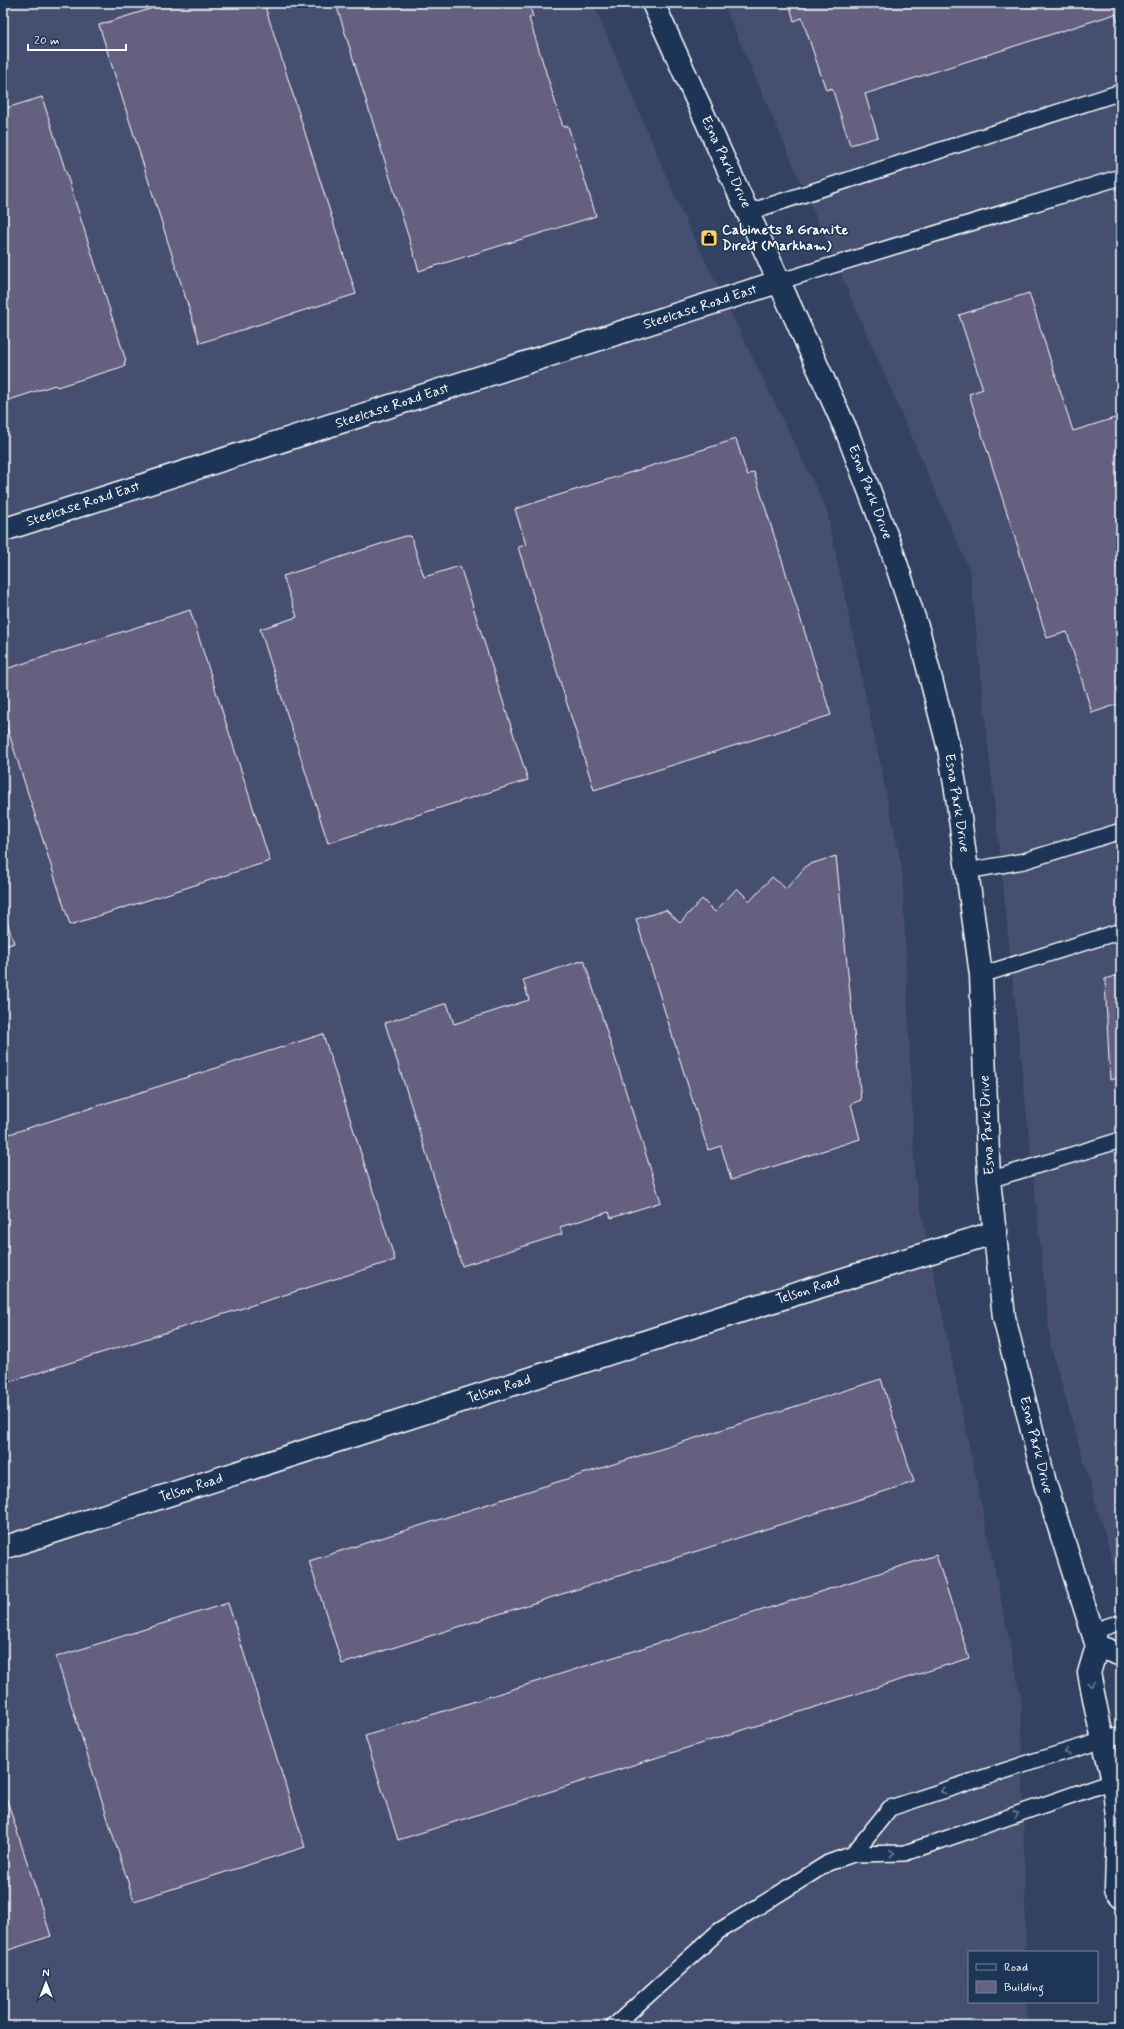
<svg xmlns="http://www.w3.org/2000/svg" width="1124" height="2029" viewBox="0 0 1124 2029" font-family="Mynerve,sans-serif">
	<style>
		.built { fill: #464f6f }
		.building { fill: #656180; stroke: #fff }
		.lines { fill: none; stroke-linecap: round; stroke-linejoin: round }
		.lane-casing { stroke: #fff; stroke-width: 18 }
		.street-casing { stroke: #fff; stroke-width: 25 }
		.secondary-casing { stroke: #fff; stroke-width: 25 }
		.lane { stroke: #1d3557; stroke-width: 15 }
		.street { stroke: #1d3557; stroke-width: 22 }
		.secondary { stroke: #1d3557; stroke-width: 22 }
		.oneway { stroke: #6c7c92 }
		.labels { text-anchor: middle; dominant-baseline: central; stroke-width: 3; stroke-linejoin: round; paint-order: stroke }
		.street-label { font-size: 14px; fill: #fff; stroke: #1d3557 }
		.poi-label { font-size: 14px; font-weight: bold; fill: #fff; stroke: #1d3557; text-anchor: start }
	</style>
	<rect width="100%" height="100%" fill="#334263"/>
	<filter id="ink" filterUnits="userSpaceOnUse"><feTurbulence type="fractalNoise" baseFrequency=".025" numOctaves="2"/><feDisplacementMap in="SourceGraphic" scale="8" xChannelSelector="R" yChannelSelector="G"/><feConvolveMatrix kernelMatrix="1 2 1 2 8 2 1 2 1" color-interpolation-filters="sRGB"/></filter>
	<g filter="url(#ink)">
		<g class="built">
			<path d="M3,3H593L681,211L826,508L902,868L915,1181L1021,1698L1026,1952H969V2002H1027L1028,2026H3Z"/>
			<path d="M723,3H1121V1591L1051,1347L970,571Z"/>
		</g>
		<g class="building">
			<path d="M169,3H264L356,294L200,343L99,25Z"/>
			<path d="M350,3H529L533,17L529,18L563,127L568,126L596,216L419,271L337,7Z"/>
			<path d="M789,3H1121V31L1115,14L865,94L878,137L850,145L832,88L826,90L802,18L794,21Z"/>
			<path d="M42,97L126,361L124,362L125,366L57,387L55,385L3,402V109Z"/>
			<path d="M1029,293L1073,431L1121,416V703L1092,713L1067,632L1047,638L969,394L983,389L959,315Z"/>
			<path d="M736,439L747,475L754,472L831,715L594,790L518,547L526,545L515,509Z"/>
			<path d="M405,536H411L424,577L460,566L528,780L328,843L260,629L297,617L283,576Z"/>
			<path d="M190,610L270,861L70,925L3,715V670Z"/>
			<path d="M836,856L861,1100L851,1104L860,1139L731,1180L721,1146L708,1150L636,919L666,910L680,923L702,899L715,912L737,888L750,901L772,877L786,889L807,865Z"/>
			<path d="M3,910L14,943L3,947Z"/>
			<path d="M584,960L661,1202L611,1218L609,1212L560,1227L562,1234L462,1266L385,1023L447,1003L454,1024L529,1000L523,980Z"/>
			<path d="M1121,974V1077L1110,1080L1105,979Z"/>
			<path d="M323,1034L395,1260L3,1384V1136Z"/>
			<path d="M881,1379L914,1482L342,1664L309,1561Z"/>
			<path d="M936,1555L969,1658L398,1840L365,1736Z"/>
			<path d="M228,1603L305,1847L134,1901L56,1657Z"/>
			<path d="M3,1788L51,1936L3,1952Z"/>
		</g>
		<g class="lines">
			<g class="lane-casing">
				<g id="lane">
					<path d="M749,212L1121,92"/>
					<path d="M781,281L1121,177"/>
					<path d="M967,871L1024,861L1121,831"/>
					<path d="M981,975L1121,931"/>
					<path d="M989,1180L1121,1140"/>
					<path d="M1093,1631L1121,1622"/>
					<path d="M853,1854L890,1808L1038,1760L1121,1735"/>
					<path d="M614,2026L719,1931L828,1863L853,1854L905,1853L1121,1778"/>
				</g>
			</g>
			<g class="street-casing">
				<g id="street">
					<path d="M3,530L781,281"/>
					<path d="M3,1548L741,1311L996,1232"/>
				</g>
			</g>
			<g class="secondary-casing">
				<g id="secondary">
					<path d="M653,3L847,432L891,548L919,633L949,749L957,796L981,975L989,1180L1004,1317L1045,1483L1097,1646L1089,1673L1099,1723L1113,1780L1118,1826L1116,1890L1121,1896"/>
					<path d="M1097,1646L1121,1655"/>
				</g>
			</g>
			<use href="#lane" class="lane"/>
			<use href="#street" class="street"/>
			<use href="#secondary" class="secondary"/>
		</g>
		<defs><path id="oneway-chevron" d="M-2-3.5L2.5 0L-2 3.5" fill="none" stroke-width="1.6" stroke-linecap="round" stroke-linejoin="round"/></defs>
		<g class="oneway">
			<use href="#oneway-chevron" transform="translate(1091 1684) rotate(79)"/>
			<use href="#oneway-chevron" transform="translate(1067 1752) rotate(164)"/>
			<use href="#oneway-chevron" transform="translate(943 1791) rotate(162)"/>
			<use href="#oneway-chevron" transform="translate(1016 1814) rotate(-19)"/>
			<use href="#oneway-chevron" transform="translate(892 1853) rotate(-1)"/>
		</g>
	</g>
	<defs>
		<g id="shop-square" transform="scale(0.9)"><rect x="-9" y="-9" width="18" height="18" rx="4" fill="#ffd166" stroke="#1d3557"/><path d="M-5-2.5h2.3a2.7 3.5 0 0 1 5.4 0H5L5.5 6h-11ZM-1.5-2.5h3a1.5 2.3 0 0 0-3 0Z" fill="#111"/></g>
	</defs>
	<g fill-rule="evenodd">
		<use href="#shop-square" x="709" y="238"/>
	</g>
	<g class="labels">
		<g class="street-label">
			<text transform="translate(726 162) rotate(65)">Esna Park Drive</text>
			<text transform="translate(700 307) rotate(-18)">Steelcase Road East</text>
			<text transform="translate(392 406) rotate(-18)">Steelcase Road East</text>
			<text transform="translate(870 492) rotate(69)">Esna Park Drive</text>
			<text transform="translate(83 504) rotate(-18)">Steelcase Road East</text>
			<text transform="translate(957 803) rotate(81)">Esna Park Drive</text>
			<text transform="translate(987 1125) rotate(-93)">Esna Park Drive</text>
			<text transform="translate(808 1290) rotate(-18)">Telson Road</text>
			<text transform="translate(499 1389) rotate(-18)">Telson Road</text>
			<text transform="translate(1036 1445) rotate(76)">Esna Park Drive</text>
			<text transform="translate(191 1488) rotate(-18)">Telson Road</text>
		</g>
		<g class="poi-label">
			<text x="722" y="230">Cabinets &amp; Granite<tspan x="722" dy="16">Direct (Markham)</tspan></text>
		</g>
	</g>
	<rect width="1124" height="2029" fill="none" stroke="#1d3557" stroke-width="16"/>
	<rect x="8" y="8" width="1108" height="2013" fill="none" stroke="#fff" stroke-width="1.5" filter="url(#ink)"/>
	<rect x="968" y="1951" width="130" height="52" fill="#1d3557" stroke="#77869a"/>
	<rect x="976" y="1964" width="20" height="6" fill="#1d3557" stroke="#77869a"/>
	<text x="1004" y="1971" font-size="12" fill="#ffffff">Road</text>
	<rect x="976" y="1981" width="20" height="12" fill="#656180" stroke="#77869a"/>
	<text x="1004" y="1991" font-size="12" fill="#ffffff">Building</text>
	<g transform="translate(46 1983)" stroke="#1d3557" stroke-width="3" paint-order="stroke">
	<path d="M0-3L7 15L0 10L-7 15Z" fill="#ffffff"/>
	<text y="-6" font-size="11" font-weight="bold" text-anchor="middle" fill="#ffffff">N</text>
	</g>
	<path d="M28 44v6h98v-6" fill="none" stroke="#ffffff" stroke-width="2"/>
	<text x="34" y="44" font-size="12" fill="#ffffff" stroke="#1d3557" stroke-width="3" paint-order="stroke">20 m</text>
</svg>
